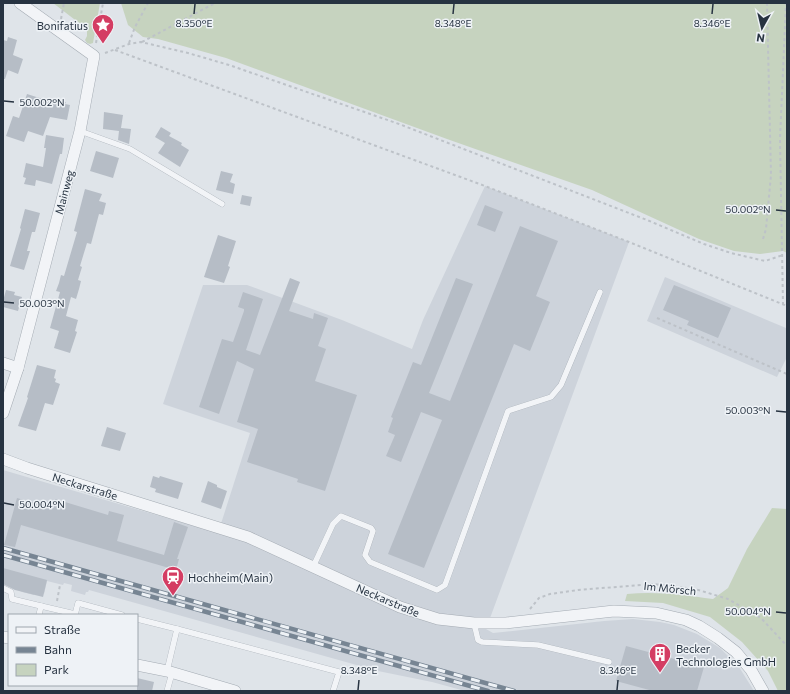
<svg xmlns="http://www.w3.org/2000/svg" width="790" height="694" viewBox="0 0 790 694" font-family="Commissioner,sans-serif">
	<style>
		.built { fill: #cdd3db }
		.green { fill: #c6d3bf }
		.building { fill: #b6bdc6 }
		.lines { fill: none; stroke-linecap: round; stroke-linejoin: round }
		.service-casing { stroke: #a4abb3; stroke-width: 6 }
		.minor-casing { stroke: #a4abb3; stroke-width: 12 }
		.path { stroke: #bdc2c8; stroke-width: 2; stroke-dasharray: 3 3; stroke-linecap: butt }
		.service { stroke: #f2f4f7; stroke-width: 5.5 }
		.minor { stroke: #f2f4f7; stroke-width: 11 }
		.rail-casing { stroke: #778593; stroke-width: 4.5 }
		.rail { stroke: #eef2f6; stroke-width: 3; stroke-dasharray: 9; stroke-linecap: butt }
		.ticks { fill: none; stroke: #273341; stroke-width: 1.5 }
		.labels { text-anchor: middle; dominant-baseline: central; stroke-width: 3; stroke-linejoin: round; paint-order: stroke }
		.poi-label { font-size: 11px; fill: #273341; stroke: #eef2f6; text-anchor: start }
		.street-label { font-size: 11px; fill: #273341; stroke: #eef2f6 }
		.ticks-label { font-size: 10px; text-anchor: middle; fill: #273341; stroke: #eef2f6; stroke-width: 3; stroke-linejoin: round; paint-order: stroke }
	</style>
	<rect width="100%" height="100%" fill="#dfe4e9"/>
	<g class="built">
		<path d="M485,186L629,242L486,629L493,633L604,621L633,619L660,622L674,625L697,634L720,648L739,667L754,691H465L432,682L378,671L89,590L88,592H86L85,595L71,591L72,585L64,583L63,585L47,581L44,594L35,591L34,595L22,592L3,582V470L218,533L250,433L163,404L203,285H247L342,320L412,349L423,320Z"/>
		<path d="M665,277L786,328L787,357L777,377L647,321Z"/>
	</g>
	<g class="green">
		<path d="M53,3H100L93,43L90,44L87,43L85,40L87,36V29Z"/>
		<path d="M121,3H787V253L783,251L760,254L734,251L699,239L592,190L447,139L226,58L158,39L143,37L128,25Z"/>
		<path d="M772,508L787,509V691H778L768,671L742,642L710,617L663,603L625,601L627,594C656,591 684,595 713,599L728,588L747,549Z"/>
	</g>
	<g class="building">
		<path d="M8,37L17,40L13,55L23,59L18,74L8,70L5,79H3V40L7,41Z"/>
		<path d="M27,94L52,102V100L66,102L65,104L70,105L67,120L50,117L43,136L28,131L24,142L6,136L13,116L19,118Z"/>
		<path d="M104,112L123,115L121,128L131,129L129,144L118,140L119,131L103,129Z"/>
		<path d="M161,127L171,133L169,136L182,143L181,145L189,150L180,167L158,153L165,143L155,137Z"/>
		<path d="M46,135L64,138L62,154H60L52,184L36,180L35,186L24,184L26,178L23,177L26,163L43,167L46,148H44Z"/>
		<path d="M96,151L119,158L113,178L90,171Z"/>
		<path d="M221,171L233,174L230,182L235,184L233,194L216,190Z"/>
		<path d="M85,189L102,194L99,201L106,203L103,215L99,214L91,244L87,243L80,266L82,267L78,280L81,281L79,289L76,299L71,297L66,316L78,320L75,331L77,332L70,353L54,348L59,331L50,328L60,292L56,291L59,283L61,275L64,276L77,232L74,231Z"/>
		<path d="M242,195L252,197L250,206L240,204Z"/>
		<path d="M485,205L503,212L495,232L477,225Z"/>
		<path d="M25,209L40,213L35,232H32L27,251H30L24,270L10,266L21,229L20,228Z"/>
		<path d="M520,226L558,241L536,296L550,302L530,351L514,344L424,568L388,554L442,420L421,412L401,462L386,456L395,435L388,432L393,418L391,417L413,362L421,365L456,278L473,284L429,393L450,401Z"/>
		<path d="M218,235L236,241L228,266L230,267L224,283L204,277Z"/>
		<path d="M290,278L300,282L289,311L313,319L314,313L328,318L318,346L326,349L315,381L357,395L325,491L297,482L298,479L247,462L258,429L237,422L254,369L237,361L219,414L199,407L222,339L233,342L244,311V309L238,307L243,292L263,299L246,350L260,355Z"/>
		<path d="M674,285L731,308L718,338L687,325L689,321L663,310Z"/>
		<path d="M6,290L15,292L14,295L22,297L18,311L3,307V301Z"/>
		<path d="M37,365L56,370L54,378L56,379L55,382L60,384L53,405L45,403L36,431L18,426L28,398L27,397Z"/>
		<path d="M107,427L126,433L120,451L101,446Z"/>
		<path d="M153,476L159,478L160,476L183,483L178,499L155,492L156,489L150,487Z"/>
		<path d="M208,481L217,485V487L227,491L221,509L201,502Z"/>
		<path d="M17,498L52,508L55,499L108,515L109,511L124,515L117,541L164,555L174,522L188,527L177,559H179L176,570L21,525L15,547L4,545Z"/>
		<path d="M3,568L47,580L43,597L15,590L3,584Z"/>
		<path d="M626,646L704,667L697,691H653L616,681Z"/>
		<path d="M137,678L154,682L152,691H137Z"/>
	</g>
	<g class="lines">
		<g class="service-casing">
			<g id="service">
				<path d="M80,131L130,149L222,204"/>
				<path d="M313,567L333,524L341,516L371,528L373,531L365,555L370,562L437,590L445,585L508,411L551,397L561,385L600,292"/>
				<path d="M3,588L11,592L12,599L41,606"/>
				<path d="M39,615L41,606L75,614"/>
				<path d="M75,615L78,603L122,615"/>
				<path d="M137,619L177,629L167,671"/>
				<path d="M474,623L478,640L482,642L538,645L609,662"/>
				<path d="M177,629L339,672L333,691"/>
				<path d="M167,691L172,673"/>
			</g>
		</g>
		<g class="minor-casing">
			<g id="minor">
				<path d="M3,363L18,368"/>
				<path d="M3,413L18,368L80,131L94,56L20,3"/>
				<path d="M3,459L27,468L248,537L400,607L438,619L474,623H506L614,611L656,613L686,620L699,626L718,638L736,652L751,670L763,691"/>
				<path d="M3,637L9,638"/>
				<path d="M137,665L167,671L235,691"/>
			</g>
		</g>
		<g class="path">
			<path d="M61,19L64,3"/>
			<path d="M142,42L215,3"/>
			<path d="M96,43L103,3"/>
			<path d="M129,43L135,27L148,3"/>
			<path d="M115,50L485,186L629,242L787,306"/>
			<path d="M105,53L129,44L141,42L188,53L229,65L399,124L647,220L704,244L731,253L765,261L783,255"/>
			<path d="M763,239L766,229L771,175L767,3"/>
			<path d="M783,305L780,139L786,3"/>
			<path d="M657,318L787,374"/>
			<path d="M57,601L60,585"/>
			<path d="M530,609L539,598L550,594L578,590L653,584L695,589L728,599L761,618L787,646"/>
		</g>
		<use href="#service" class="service"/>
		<use href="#minor" class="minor"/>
		<g class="rail-casing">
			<g id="rail">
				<path d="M3,548L514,691"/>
				<path d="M3,555L488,691"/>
			</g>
		</g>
		<use href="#rail" class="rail"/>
	</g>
	<path class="ticks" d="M194,14L195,4M453,14L454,4M712,14L713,4M4,101L14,102M776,210L786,211M4,302L14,303M776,411L786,412M4,503L14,505M776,612L786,613M358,690L359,680M617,690L618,680"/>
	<defs>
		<g id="sight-pin" transform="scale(1.15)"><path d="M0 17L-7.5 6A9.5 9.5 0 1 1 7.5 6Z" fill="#d43d63" stroke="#eef2f6"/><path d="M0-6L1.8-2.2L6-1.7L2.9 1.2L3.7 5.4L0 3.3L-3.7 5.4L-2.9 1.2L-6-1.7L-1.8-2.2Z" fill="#fff"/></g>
		<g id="station-pin" transform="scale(1.15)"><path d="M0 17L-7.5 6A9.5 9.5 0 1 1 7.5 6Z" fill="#d43d63" stroke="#eef2f6"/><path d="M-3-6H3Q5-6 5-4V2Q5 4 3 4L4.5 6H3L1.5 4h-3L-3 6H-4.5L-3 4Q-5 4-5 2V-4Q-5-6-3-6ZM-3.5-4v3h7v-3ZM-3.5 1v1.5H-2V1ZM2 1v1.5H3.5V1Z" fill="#fff"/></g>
		<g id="building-pin" transform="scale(1.15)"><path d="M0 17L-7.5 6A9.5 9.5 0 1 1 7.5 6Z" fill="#d43d63" stroke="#eef2f6"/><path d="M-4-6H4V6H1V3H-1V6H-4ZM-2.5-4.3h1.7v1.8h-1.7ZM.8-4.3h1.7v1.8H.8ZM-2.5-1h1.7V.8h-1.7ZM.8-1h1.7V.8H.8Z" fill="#fff"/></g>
	</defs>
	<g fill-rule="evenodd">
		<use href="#sight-pin" x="103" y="25"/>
		<use href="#station-pin" x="173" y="577"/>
		<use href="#building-pin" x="660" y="654"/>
	</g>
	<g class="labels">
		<g class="poi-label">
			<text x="88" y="25" text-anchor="end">Bonifatius</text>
			<text x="188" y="577">Hochheim(Main)</text>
			<text x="676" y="648">Becker<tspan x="676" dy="13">Technologies GmbH</tspan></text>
		</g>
		<g class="street-label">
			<text transform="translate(64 192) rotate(-75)">Mainweg</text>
			<text transform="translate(85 486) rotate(17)">Neckarstraße</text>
			<text transform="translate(670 588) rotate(6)">Im Mörsch</text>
			<text transform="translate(388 600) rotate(23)">Neckarstraße</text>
		</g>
	</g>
	<g class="ticks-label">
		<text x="194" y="27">8.350°E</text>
		<text x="453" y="27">8.348°E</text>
		<text x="712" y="27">8.346°E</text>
		<text x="42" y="106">50.002°N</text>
		<text x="748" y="213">50.002°N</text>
		<text x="42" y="307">50.003°N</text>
		<text x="748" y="414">50.003°N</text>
		<text x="42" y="508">50.004°N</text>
		<text x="748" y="615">50.004°N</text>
		<text x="359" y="674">8.348°E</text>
		<text x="618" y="674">8.346°E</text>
	</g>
	<rect width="790" height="694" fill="none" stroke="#273341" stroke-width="8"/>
	<rect x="8" y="614" width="130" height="72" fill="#eef2f6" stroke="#9ea6ae"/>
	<rect x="16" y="627" width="20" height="6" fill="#f2f4f7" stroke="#9ea6ae"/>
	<text x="44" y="634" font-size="12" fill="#273341">Straße</text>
	<rect x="16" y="647" width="20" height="6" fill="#778593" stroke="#9ea6ae"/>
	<text x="44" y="654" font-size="12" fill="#273341">Bahn</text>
	<rect x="16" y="664" width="20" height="12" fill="#c6d3bf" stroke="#9ea6ae"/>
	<text x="44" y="674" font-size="12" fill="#273341">Park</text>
	<g transform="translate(762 28) rotate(188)" stroke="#eef2f6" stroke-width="3" paint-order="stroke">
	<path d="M0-3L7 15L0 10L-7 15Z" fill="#273341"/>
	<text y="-6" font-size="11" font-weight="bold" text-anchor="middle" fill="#273341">N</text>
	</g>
</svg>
